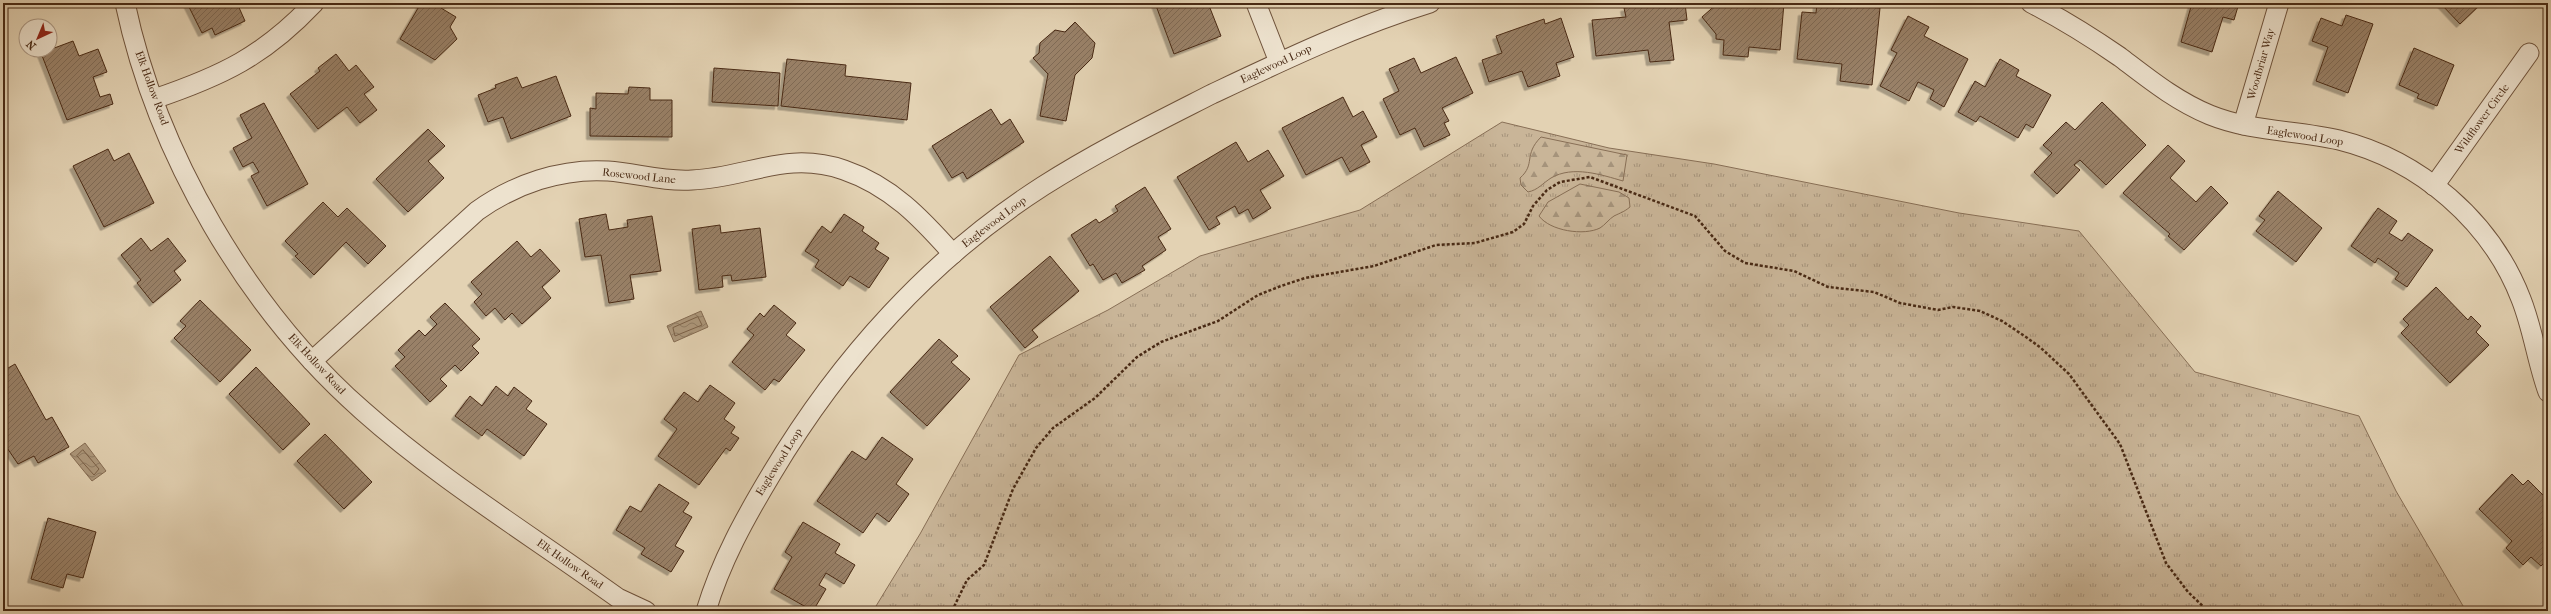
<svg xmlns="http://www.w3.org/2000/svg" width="2551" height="614" viewBox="0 0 2551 614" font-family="'IM FELL French Canon',serif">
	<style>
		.grass { fill: url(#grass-tufts); stroke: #886f56 }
		.forest { fill: url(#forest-firs); stroke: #886f56 }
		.water { fill: url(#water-waves); stroke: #856c53 }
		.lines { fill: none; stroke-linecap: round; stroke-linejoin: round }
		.shore { stroke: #7b6148; stroke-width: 1 }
		.building { fill: url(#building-hatch); stroke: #482914; filter: url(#shadow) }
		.minor-casing { stroke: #6f533c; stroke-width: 21 }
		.path { stroke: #482914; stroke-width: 2.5; stroke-dasharray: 3 2; stroke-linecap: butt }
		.minor { stroke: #ede2ce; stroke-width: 19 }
		.labels { text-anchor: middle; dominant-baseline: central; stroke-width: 3; stroke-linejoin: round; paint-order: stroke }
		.street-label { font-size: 11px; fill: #482914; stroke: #ede2ce }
	</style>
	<defs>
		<pattern id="grass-tufts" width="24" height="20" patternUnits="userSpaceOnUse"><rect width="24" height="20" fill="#c9b598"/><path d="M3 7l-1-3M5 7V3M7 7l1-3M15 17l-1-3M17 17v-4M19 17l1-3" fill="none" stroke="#a5937b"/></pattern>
		<pattern id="forest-firs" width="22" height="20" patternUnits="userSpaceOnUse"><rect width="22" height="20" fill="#c9b598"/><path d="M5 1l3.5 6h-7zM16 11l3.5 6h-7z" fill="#a5937b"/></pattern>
		<pattern id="water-waves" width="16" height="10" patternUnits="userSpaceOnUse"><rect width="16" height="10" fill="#ae997d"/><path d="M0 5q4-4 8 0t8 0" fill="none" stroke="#907d65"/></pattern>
		<pattern id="building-hatch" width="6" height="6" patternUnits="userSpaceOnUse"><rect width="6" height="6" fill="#998167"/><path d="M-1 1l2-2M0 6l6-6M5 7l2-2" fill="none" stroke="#7f6a54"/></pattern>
		<filter id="shadow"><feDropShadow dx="-3.5" dy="3.5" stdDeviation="0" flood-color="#0004"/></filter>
	</defs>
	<rect width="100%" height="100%" fill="#e3d2b3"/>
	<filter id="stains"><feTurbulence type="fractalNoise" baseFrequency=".005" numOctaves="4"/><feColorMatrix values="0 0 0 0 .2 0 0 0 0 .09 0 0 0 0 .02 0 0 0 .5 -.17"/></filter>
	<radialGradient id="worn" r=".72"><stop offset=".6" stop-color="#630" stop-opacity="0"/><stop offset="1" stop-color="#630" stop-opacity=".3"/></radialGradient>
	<path class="grass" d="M1502,122L1609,148L1714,164L1959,213L2079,231L2195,372L2359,416L2396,491L2466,611H873L920,534L1019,355L1108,310L1200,256L1360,210Z"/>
	<g class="forest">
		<path d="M1541,137L1627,155L1623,181C1602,175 1573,165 1551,178C1543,183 1538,190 1528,192L1521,185L1520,178C1536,164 1523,155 1541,137Z"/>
		<path d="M1580,184L1619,192L1629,198L1630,207C1624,212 1620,213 1614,216C1609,219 1605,225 1600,228C1584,236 1550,231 1539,216L1548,202Z"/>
	</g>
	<g class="water">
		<path d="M701,311L708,327L674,342L667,326Z"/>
		<path d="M85,443L106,471L92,481L70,454Z"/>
	</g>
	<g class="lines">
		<g class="shore">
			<path d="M698,317L702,325L675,336L673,328Z"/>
			<path d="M83,450L99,469L94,475L77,456Z"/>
		</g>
	</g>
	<g class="building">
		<path d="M187,3H237L245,21L215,35L212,28L202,33Z"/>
		<path d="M421,3H452L441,8L456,17L450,27L457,39L435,60L400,39Z"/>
		<path d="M1155,3H1208L1221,36L1174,54Z"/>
		<path d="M1648,3H1685L1687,20L1669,22L1674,60L1650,62L1648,50L1596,56L1592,20L1626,17L1624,8L1649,5Z"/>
		<path d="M1718,3H1784L1780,50L1749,47L1748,57L1723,55L1724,40L1716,39V34L1702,17Z"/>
		<path d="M1817,3H1869V7L1880,8L1872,85L1840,81L1842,64L1797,59L1802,12L1816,13Z"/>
		<path d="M2192,3H2239L2234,20L2223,17L2212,52L2181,42Z"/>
		<path d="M2440,3H2482L2460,24Z"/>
		<path d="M2346,15L2373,24L2348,93L2316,81L2328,47L2312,41L2321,18L2342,26Z"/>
		<path d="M1908,16L1929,27L1924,36L1968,59L1944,107L1930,99L1934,90L1918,82L1909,101L1880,86L1897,53L1891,50Z"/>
		<path d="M1561,18L1574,57L1556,63L1560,76L1528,87L1522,71L1489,82L1482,60L1502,53L1496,36L1544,19L1545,24Z"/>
		<path d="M1075,22L1095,43L1092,58L1075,75L1066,121L1040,116L1048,74L1033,58L1039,53L1040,43L1055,30L1065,32Z"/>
		<path d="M73,41L79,56L98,49L107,72L93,77L100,97L110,94L113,104L67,120L41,53Z"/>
		<path d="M2414,48L2454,65L2437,106L2417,98L2419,94L2399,85Z"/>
		<path d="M336,54L349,71L356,65L374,87L364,94L377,110L360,123L347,107L318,129L290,94L320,71L318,68Z"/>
		<path d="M1456,57L1473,93L1442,108L1449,121L1444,123L1450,135L1424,147L1415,128L1400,135L1383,99L1399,91L1389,69L1414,58L1421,73Z"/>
		<path d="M787,59L846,65L845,76L911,83L907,120L781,106Z"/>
		<path d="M2000,59L2019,70L2016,76L2051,95L2033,128L2026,124L2018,138L1980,116L1976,122L1958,112L1975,81L1985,87Z"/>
		<path d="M714,68L780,73L778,106L712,102Z"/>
		<path d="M556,76L571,116L511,139L503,117L488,122L478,95L496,88L495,85L517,77L522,88Z"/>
		<path d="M629,87L650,88V100H672V137L590,136V108L596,109V93L628,94Z"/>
		<path d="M1343,97L1353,117L1363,111L1377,137L1361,145L1370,162L1350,172L1342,157L1306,175L1282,128Z"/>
		<path d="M2102,102L2146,145L2106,185L2080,160L2074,165L2080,170L2057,194L2034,172L2052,153L2043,145L2066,122L2075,130Z"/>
		<path d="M264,103L308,184L267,206L251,176L259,172L253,162L243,167L233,148L252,138L240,115Z"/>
		<path d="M991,109L1001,125L1010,119L1024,142L967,179L963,172L952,178L932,146Z"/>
		<path d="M428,129L445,146L428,161L444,178L408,212L376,179Z"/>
		<path d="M1236,142L1248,162L1268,150L1284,176L1260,190L1271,208L1253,219L1248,209L1239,214L1235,206L1216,217L1220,224L1209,230L1177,177Z"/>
		<path d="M2168,145L2185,161L2170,178L2196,202L2211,186L2228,203L2184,250L2168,236L2170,234L2123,193Z"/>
		<path d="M108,149L114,161L129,153L154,203L104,227L73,166Z"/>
		<path d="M1145,187L1171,229L1158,237L1166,250L1142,266L1145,270L1122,283L1116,273L1103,280L1093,264L1090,266L1071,235L1096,219L1099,223L1118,211L1115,206Z"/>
		<path d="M2278,191L2322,228L2296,262L2256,231L2265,220L2259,216Z"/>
		<path d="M323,202L338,217L347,208L386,246L368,264L346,242L314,275L295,256L298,254L285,241Z"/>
		<path d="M2378,208L2397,221L2389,233L2402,241L2408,233L2433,250L2407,287L2395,279L2399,273L2378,258L2375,263L2351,246Z"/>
		<path d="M606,214L609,230L628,227L627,220L652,216L661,271L630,275L634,299L609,303L601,255L585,257L579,219Z"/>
		<path d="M844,214L864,227L862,231L879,243L875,249L889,258L869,288L850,276L843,286L815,267L819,260L805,251L822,226L831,233Z"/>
		<path d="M720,225L721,233L760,228L766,277L732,281L731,275L722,276L723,287L699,290L692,229Z"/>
		<path d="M141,238L151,251L168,238L186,261L174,271L181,280L153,303L137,283L141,280L121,255Z"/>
		<path d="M517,241L531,257L540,249L560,271L542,287L551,298L522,324L512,313L505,320L495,308L486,316L474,302L482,294L471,282Z"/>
		<path d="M1050,256L1079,291L1032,330L1038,337L1025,348L990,307Z"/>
		<path d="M2436,287L2468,320L2471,316L2481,326L2476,332L2489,345L2450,383L2401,333L2409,325L2403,319Z"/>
		<path d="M200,300L251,350L220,382L174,338L186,326L180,321Z"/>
		<path d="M445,303L480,339L472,346L479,353L461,371L455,365L440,379L447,386L430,402L395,366L405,357L398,350L419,330L425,336L437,324L430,317Z"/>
		<path d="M774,305L796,323L786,335L805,350L779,382L774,379L765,390L732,362L754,335L747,329L760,313L764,317Z"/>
		<path d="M939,339L958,356L951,362L970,379L927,426L890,392Z"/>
		<path d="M15,364L46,420L52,417L69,447L38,463L34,456L18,464L3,442V371Z"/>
		<path d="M256,367L310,424L283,450L229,394Z"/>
		<path d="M710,385L735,403L724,419L735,427L731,433L739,438L730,451L726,448L699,485L658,456L677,429L664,419L684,392L698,402Z"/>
		<path d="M496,386L508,396L514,387L532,401L526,409L547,424L524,456L487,429L482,436L455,416L470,396L482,406Z"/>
		<path d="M325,434L372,482L344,509L297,461Z"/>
		<path d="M882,437L913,459L896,484L909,494L889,522L877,513L863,533L817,501L852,451L866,460Z"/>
		<path d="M2512,474L2523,485L2528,480L2545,497L2548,494V559L2541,566L2531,557L2523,565L2506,548L2512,541L2479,509Z"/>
		<path d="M659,484L689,503L683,512L692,517L675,546L684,551L671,572L641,554L645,548L616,530L630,506L641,512Z"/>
		<path d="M48,518L96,532L83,578L67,574L63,588L31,579Z"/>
		<path d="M803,522L840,544L835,553L855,565L844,584L826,573L819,585L826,589L813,611L774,589L792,557L785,552Z"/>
	</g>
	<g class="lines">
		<g class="minor-casing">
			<g id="minor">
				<path d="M125,3C157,154 247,309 363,411C436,476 521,529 601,586L618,598L646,611"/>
				<path d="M1256,3L1279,62"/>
				<path d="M2031,3C2062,19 2091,37 2120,57C2149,79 2176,101 2210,115C2252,132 2296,130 2339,140C2420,160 2491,221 2521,299C2533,329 2537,362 2548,392"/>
				<path d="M154,99C222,76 264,56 314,3"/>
				<path d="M2243,125L2279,3"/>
				<path d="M2434,186L2529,53"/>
				<path d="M312,361L477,211C515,184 561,168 608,171C636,173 663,182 692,180C747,178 786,150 844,170C891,186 921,218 953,254"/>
				<path d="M706,611C721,561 745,518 772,473C840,359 931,258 1043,186C1098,151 1155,123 1212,94C1284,60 1355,26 1430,3"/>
			</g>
		</g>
		<path class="path" d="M952,611L967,580L984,565L1013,489L1036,448L1053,428L1095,398L1137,357L1161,342L1218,321L1258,295L1281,286L1305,278L1374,266L1436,245L1475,243L1513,232L1524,224L1533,206L1547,190L1560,182L1590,177L1695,216L1725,251L1745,263L1794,271L1828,287L1874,292L1900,303L1938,310L1953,307L1980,311L2002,321L2026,337L2041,348L2069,374L2120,444L2166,563L2188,592L2208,611"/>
		<use href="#minor" class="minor"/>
	</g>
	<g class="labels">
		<g class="street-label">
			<text transform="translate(1276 64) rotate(-25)">Eaglewood Loop</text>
			<text transform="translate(2261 64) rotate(-74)">Woodbriar Way</text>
			<text transform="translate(152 88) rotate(70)">Elk Hollow Road</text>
			<text transform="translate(2482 119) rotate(-54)">Wildflower Circle</text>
			<text transform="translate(2305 136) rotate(9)">Eaglewood Loop</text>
			<text transform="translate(639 176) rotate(6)">Rosewood Lane</text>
			<text transform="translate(994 222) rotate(-37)">Eaglewood Loop</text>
			<text transform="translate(317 364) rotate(47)">Elk Hollow Road</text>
			<text transform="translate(779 462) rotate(-58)">Eaglewood Loop</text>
			<text transform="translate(570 564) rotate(35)">Elk Hollow Road</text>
		</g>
	</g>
	<rect width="2551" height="614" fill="none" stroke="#e3d2b3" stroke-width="16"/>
	<rect x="4" y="4" width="2543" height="606" fill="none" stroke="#482914" stroke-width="2"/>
	<rect x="8" y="8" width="2535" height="598" fill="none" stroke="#482914"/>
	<g transform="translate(38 38) rotate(224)"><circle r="19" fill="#ede2ce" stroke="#ab9884"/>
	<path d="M0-3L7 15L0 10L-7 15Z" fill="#8f2418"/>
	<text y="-6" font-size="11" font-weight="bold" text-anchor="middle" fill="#482914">N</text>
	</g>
	<rect width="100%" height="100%" filter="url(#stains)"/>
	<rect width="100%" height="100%" fill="url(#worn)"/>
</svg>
